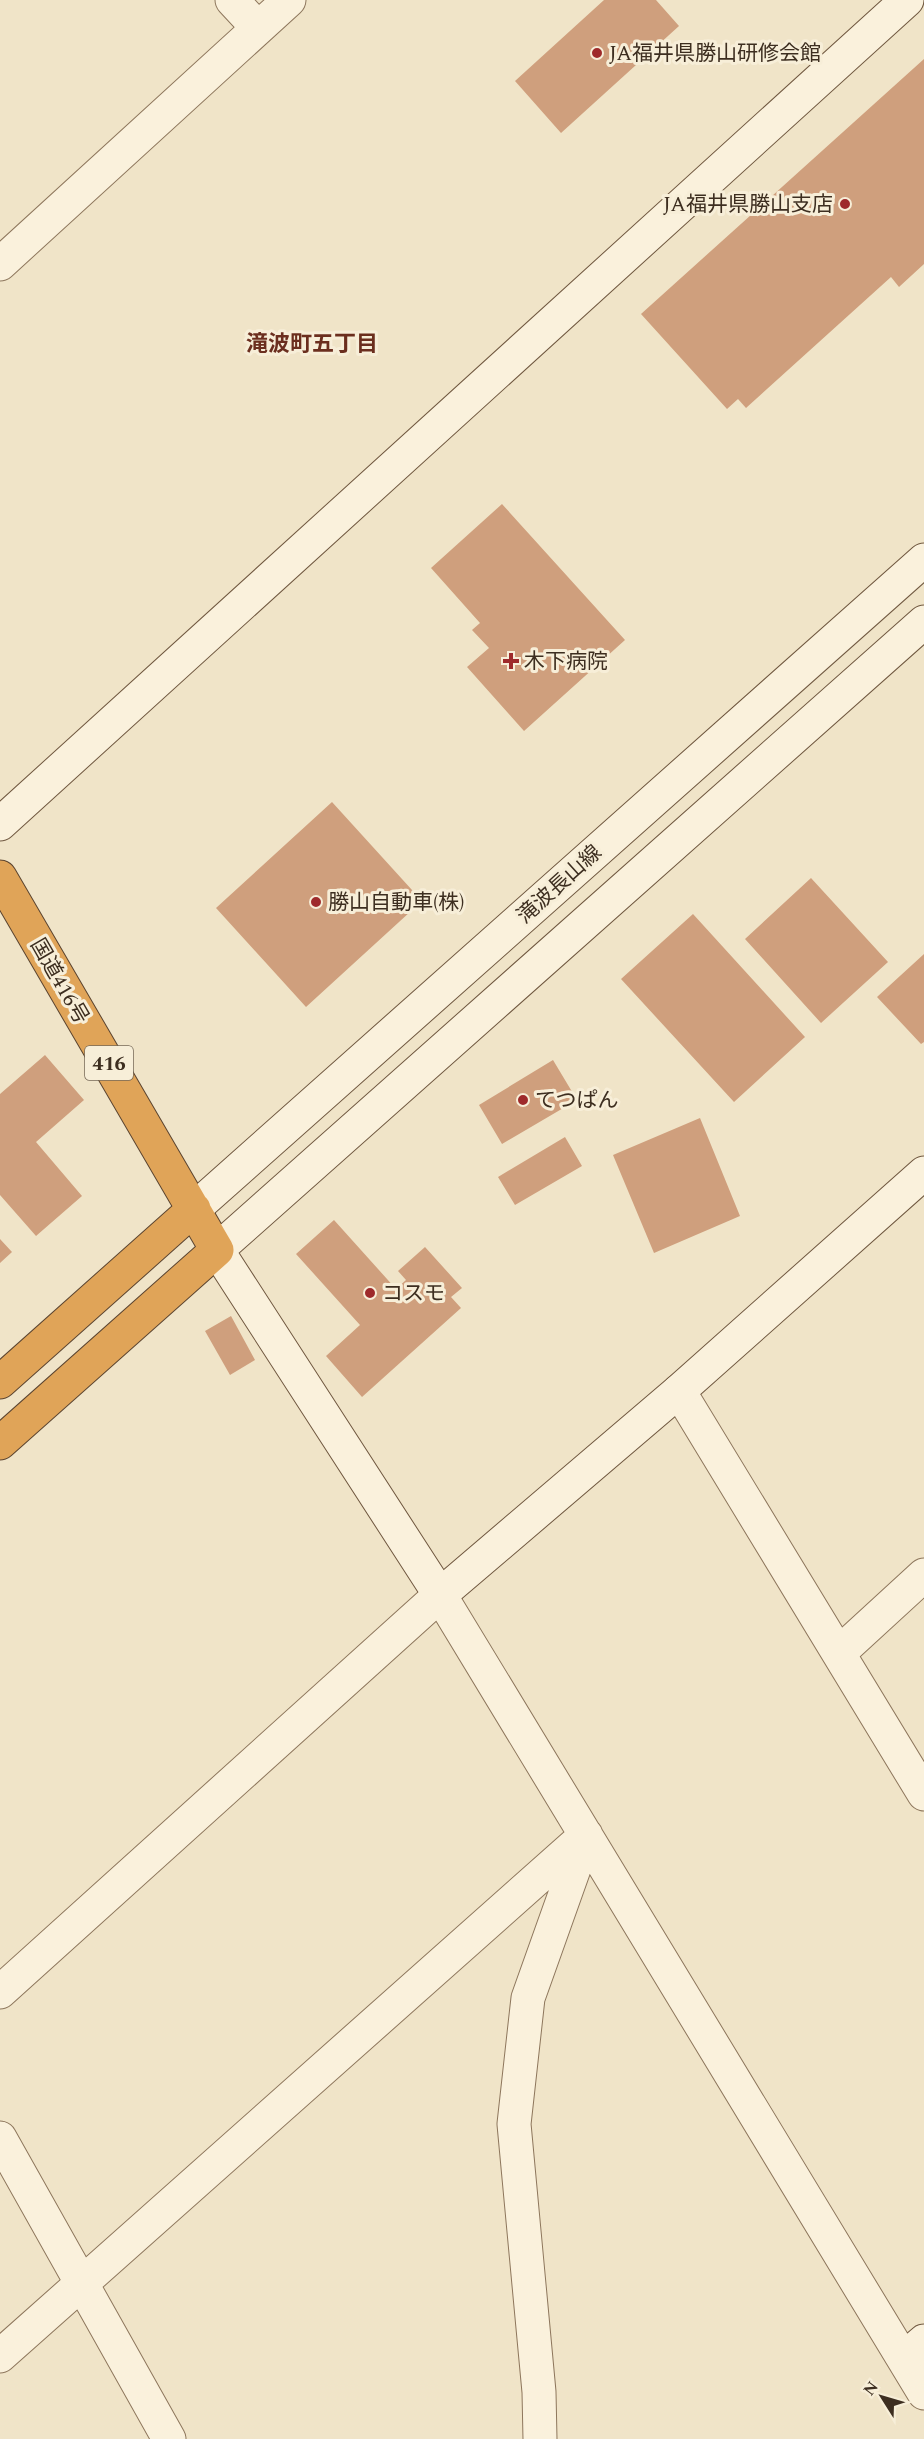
<svg xmlns="http://www.w3.org/2000/svg" width="924" height="2439" font-family="Spectral,'Noto Sans JP',serif">
	<style>
		.building { fill: #cf9f7d }
		.lines { fill: none; stroke-linecap: round; stroke-linejoin: round }
		.street-casing { stroke: #8d765c; stroke-width: 35 }
		.secondary-casing { stroke: #6f573f; stroke-width: 35 }
		.highway-casing { stroke: #5b4430; stroke-width: 35 }
		.street { stroke: #faf1dc; stroke-width: 33 }
		.secondary { stroke: #faf1dc; stroke-width: 33 }
		.highway { stroke: #e0a458; stroke-width: 33 }
		.poi-dot { fill: #9e2a2b; stroke: #f7eed8; stroke-width: 2 }
		.labels { text-anchor: middle; stroke-width: 6; stroke-linejoin: round; paint-order: stroke }
		.shield { fill: #f7eed8; stroke: #756857; stroke-width: 1.5 }
		.shield-label { font-size: 20px; font-weight: bold; fill: #3d2e20 }
		.poi-label { font-size: 21px; fill: #3d2e20; stroke: #f7eed8; text-anchor: start }
		.street-label { font-size: 21px; fill: #3d2e20; stroke: #f7eed8 }
		.neighbourhood-label { font-size: 22px; font-weight: bold; fill: #6b2e1e; stroke: #f7eed8 }
	</style>
	<rect width="100%" height="100%" fill="#f0e4c8"/>
	<path class="building" d="M604,0H656L679,26L561,133L515,81Z
		M924,59V264L899,287L891,277L746,408L738,399L727,409L641,314Z
		M502,504L625,640L524,731L467,667L489,648L472,630L480,623L431,568Z
		M332,802L422,901L306,1007L216,908Z
		M811,878L888,962L821,1023L745,939Z
		M693,914L805,1037L734,1102L621,979Z
		M924,954V1042L921,1044L877,997Z
		M45,1055L84,1100L36,1142L82,1196L36,1236L0,1195V1094Z
		M553,1060L577,1100L502,1144L479,1105Z
		M700,1118L740,1216L654,1253L613,1155Z
		M565,1137L582,1166L515,1205L498,1177Z
		M334,1220L396,1289L406,1280L398,1271L425,1247L462,1288L451,1297L461,1308L362,1397L326,1356L360,1325L296,1254Z
		M0,1239L12,1252L0,1263Z
		M231,1316L255,1360L230,1375L205,1331Z"/>
	<g class="lines">
		<defs>
			<path id="street" d="M232,0L258,28
				M0,264L289,0
				M679,1391L924,1794
				M839,1653L924,1575
				M0,1992L440,1595L924,2393
				M0,2138L169,2439
				M0,2356L586,1835
				M540,2439L539,2392L514,2124L528,1998L585,1838"/>
			<path id="secondary" d="M924,622L217,1250L440,1595L679,1391L924,1173
				M0,824L907,0
				M194,1209L924,560
				M904,2358L924,2341"/>
			<path id="highway" d="M0,877L217,1250L0,1443
				M0,1382L194,1209"/>
		</defs>
		<use href="#street" class="street-casing"/>
		<use href="#secondary" class="secondary-casing"/>
		<use href="#highway" class="highway-casing"/>
		<use href="#street" class="street"/>
		<use href="#secondary" class="secondary"/>
		<use href="#highway" class="highway"/>
	</g>
	<g class="poi-dot">
		<circle cx="597" cy="53" r="6"/>
		<circle cx="845" cy="204" r="6"/>
		<path d="M508 652h6v6h6v6h-6v6h-6v-6h-6v-6h6z"/>
		<circle cx="316" cy="902" r="6"/>
		<circle cx="523" cy="1100" r="6"/>
		<circle cx="370" cy="1293" r="6"/>
	</g>
	<g class="labels">
		<rect class="shield" x="85" y="1046" width="48" height="34" rx="4.5"/>
		<g class="shield-label">
			<text x="109" y="1070">416</text>
		</g>
		<g class="poi-label">
			<text x="609" y="60">JA福井県勝山研修会館</text>
			<text x="833" y="211" text-anchor="end">JA福井県勝山支店</text>
			<text x="524" y="668">木下病院</text>
			<text x="328" y="909">勝山自動車(株)</text>
			<text x="535" y="1107">てつぱん</text>
			<text x="382" y="1300">コスモ</text>
		</g>
		<g class="street-label">
			<text transform="translate(559 884) rotate(-42)" y="7">滝波長山線</text>
			<text transform="translate(60 981) rotate(60)" y="7">国道416号</text>
		</g>
		<g class="neighbourhood-label">
			<text x="312" y="351">滝波町五丁目</text>
		</g>
	</g>
	<g transform="translate(882 2397) rotate(307)" stroke="#f7eed8" stroke-width="4.5" paint-order="stroke">
	<path d="M0-4.5L10 22L0 15L-10 22Z" fill="#3d2e20"/>
	<text y="-9" font-size="16" font-weight="bold" text-anchor="middle" fill="#3d2e20">N</text>
	</g>
</svg>
